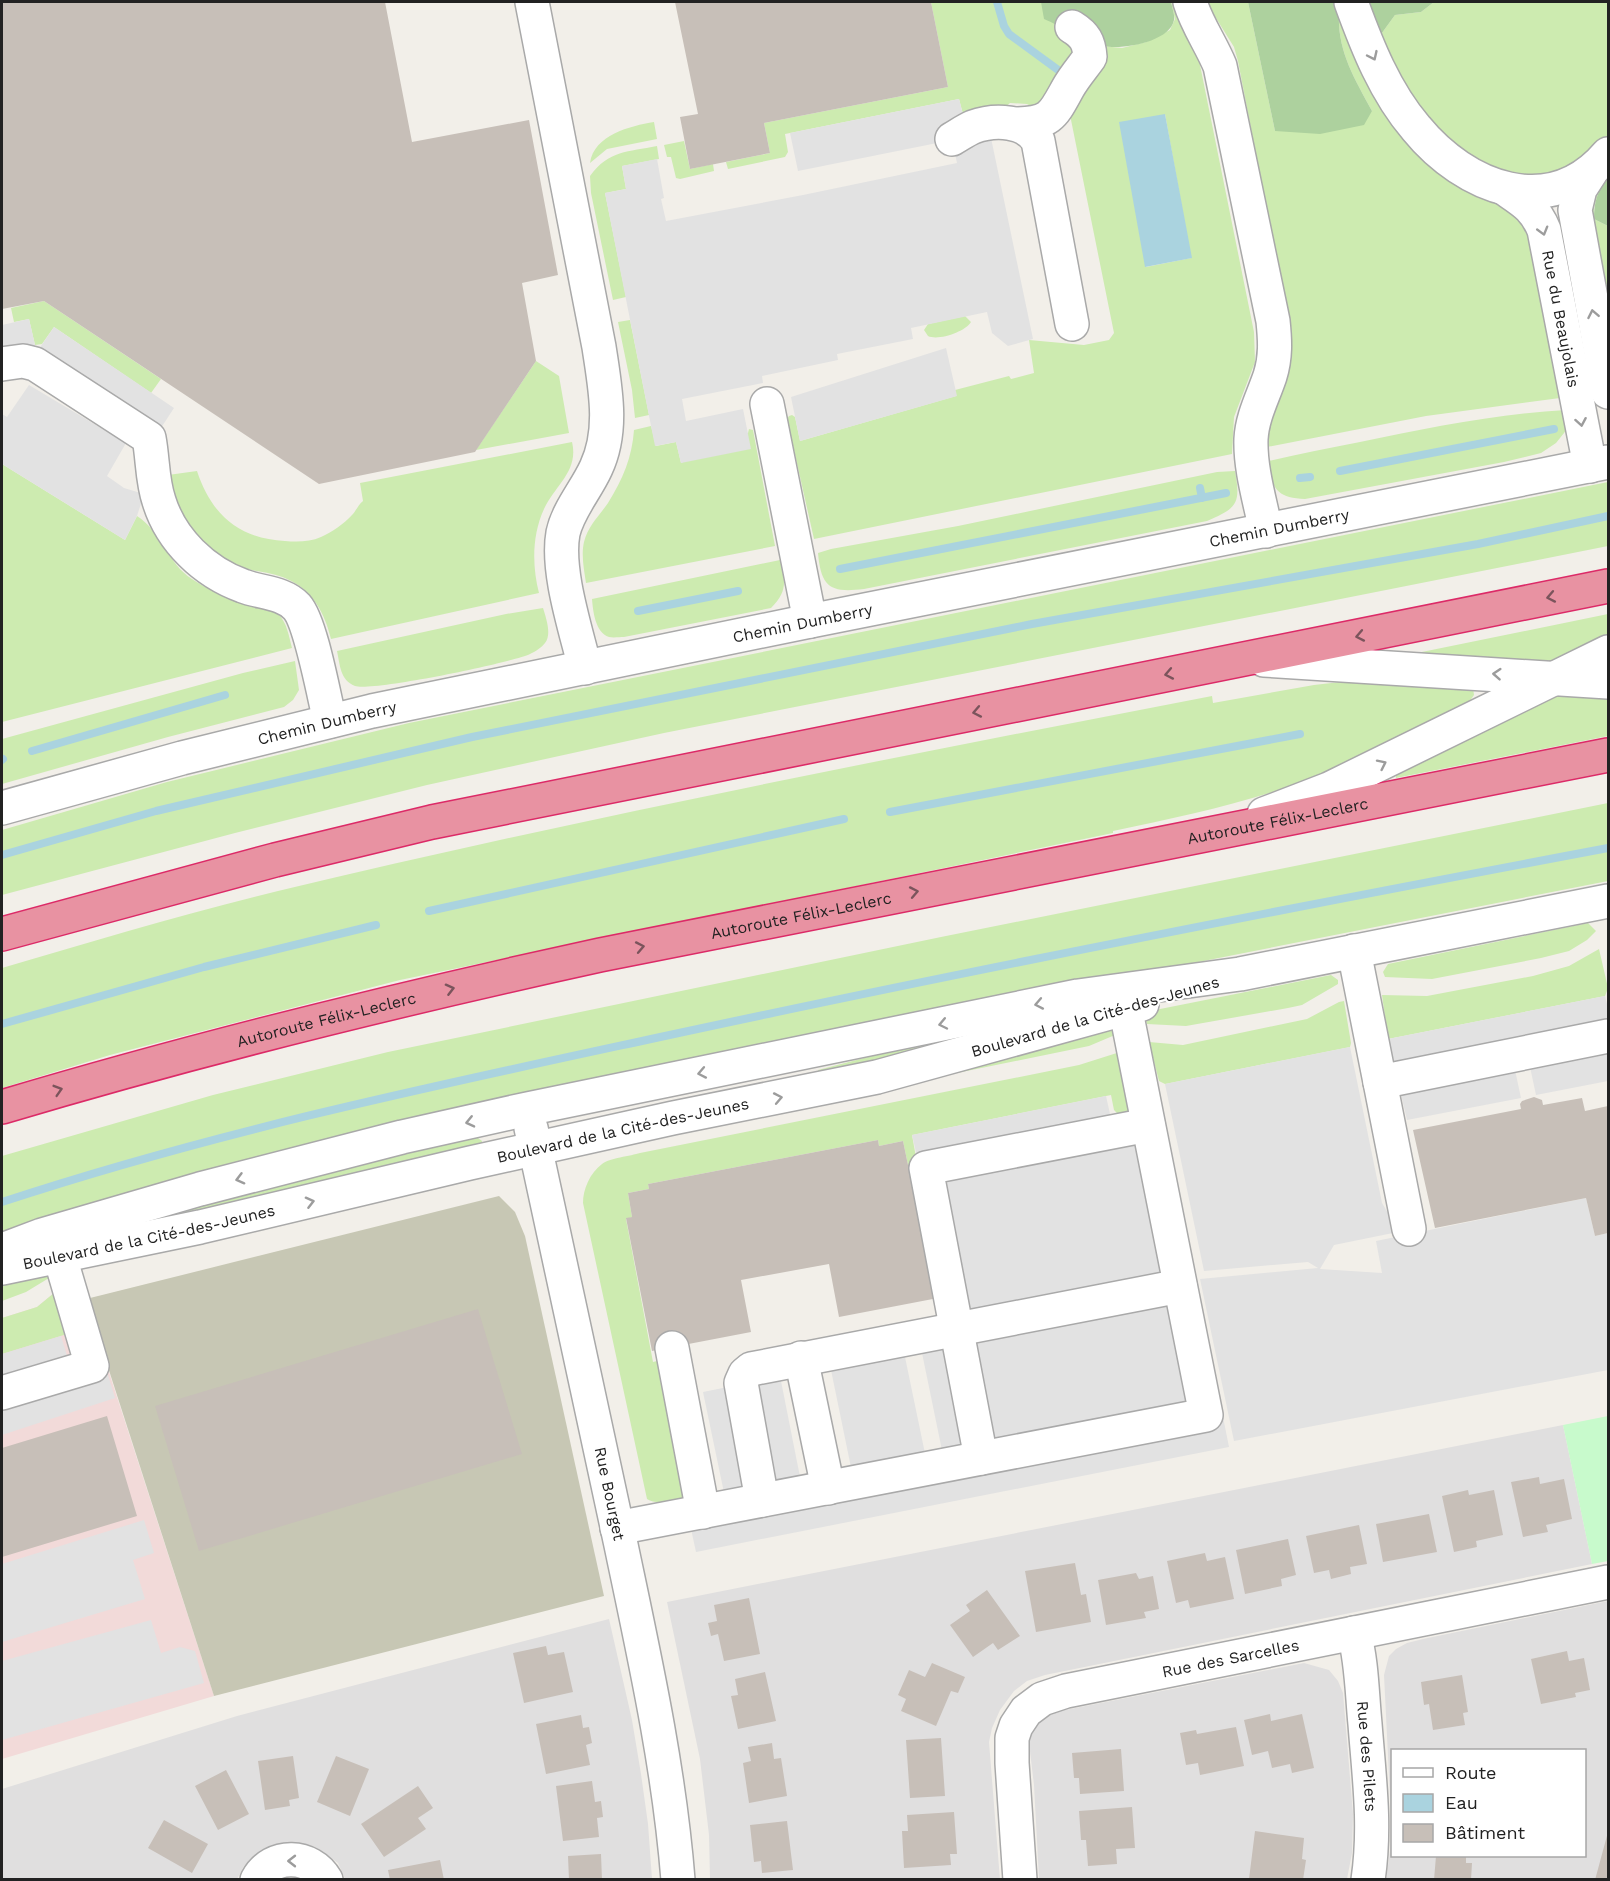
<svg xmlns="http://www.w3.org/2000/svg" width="1610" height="1881" font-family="'Work Sans',sans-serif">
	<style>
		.residential { fill: #e0dfdf; fill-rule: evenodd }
		.commercial { fill: #f2dad9 }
		.construction { fill: #c7c7b4 }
		.grass { fill: #cdebb0; fill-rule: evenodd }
		.forest { fill: #add19e }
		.park { fill: #c8facc }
		.parking { fill: #e2e2e2 }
		.water { fill: #aad3df }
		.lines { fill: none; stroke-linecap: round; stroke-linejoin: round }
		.stream { stroke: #aad3df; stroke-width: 8 }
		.building { fill: #c7bfb8 }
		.minor-casing { stroke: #a9a9a9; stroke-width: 36 }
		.highway-casing { stroke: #dc2a67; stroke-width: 36 }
		.minor { stroke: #fff; stroke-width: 33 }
		.highway { stroke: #e892a2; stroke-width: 33 }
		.oneway { stroke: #9c9c9c }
		.oneway2 { stroke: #7b545c }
		.labels { text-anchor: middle; stroke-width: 4.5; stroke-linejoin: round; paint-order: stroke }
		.street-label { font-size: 16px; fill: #222; stroke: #fff }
	</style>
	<rect width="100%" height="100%" fill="#f2efe9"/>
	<path class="residential" d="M1563,1425L1592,1564L1045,1675L1027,1681L1014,1691L1000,1710L992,1728L989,1742L1000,1880L710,1879L709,1835L700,1759L667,1602Z
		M1608,1601V1879L1386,1880L1392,1836L1384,1675L1389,1656L1396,1649L1407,1643L1423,1639ZM1392,1750H1584V1856H1392Z
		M609,1619L632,1720L641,1774L648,1824L652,1879H345L338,1863L324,1853L313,1846L287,1843L274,1845L256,1854L244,1866L237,1879L2,1880V1789L237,1716Z
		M1304,1663L1329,1670L1338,1681L1343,1693L1353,1814L1352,1853L1347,1879H1039L1034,1785L1029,1743L1033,1731L1042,1720L1055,1712Z"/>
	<path class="commercial" d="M81,1286L214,1696L2,1759V1318L37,1307L54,1293Z"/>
	<path class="construction" d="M499,1196L515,1212L525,1236L604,1596L214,1696L86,1299Z"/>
	<path class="grass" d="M931,2H1041L1078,50L1058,95L1034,108L1027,104L1010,103L1002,110L964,118L959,99L785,134L788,152L785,157L728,169L726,162L770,153L764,123L948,87Z
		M1171,2H1175L1182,28L1199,60L1254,332L1255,362L1234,417L1232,454L814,539L787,419L789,416L792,415L795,417L800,441L956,396L955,390L1009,376L1011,379L1034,373L1029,340L1084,345L1109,340L1114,333L1068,105L1102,46L1122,48L1146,42L1170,30L1175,19ZM1165,114L1191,258L1146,267Z
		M1206,2H1248L1275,131L1372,111C1352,74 1334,45 1340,2L1483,198L1501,205L1529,225L1560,398L1426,416L1267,447L1271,418L1286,383L1289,362L1279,274L1238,61L1234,47Z
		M1434,2H1608V138L1590,159L1550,179L1502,175L1448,144L1403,85L1379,37L1395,15L1421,12Z
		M654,122L657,139L607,149L590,163C594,135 630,126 654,122Z
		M684,141L690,169L713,164L714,171L680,179L676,178L671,157H667L664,145Z
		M657,146L659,159L622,166L626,189L605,193L626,297L613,300L591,193L590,176C609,150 628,152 657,146Z
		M1600,187L1594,207V219L1608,226V330L1587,223L1592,195Z
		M44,301L161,379L151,393L54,327L42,344L35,345L29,319L14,322L11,308Z
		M965,316L971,322C965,332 938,341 928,336L924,330L928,324Z
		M630,320L649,415L635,418L632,390L618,322Z
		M536,361L559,376L569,433L476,450Z
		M1566,410L1568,428L1556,443L1541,453L1504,462L1305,499C1276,498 1271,488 1269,461C1299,454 1329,448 1360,442C1428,428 1496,414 1566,410Z
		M651,426L656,446L676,442L681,463L748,433L749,429L753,430L775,546L586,583C584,570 581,555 584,542C588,526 599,516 608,503C623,479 632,457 634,430Z
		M572,442C579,471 555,485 544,509C532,535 532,566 539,593L331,639C325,614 313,590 287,579C275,573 260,572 247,569C205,556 177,517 168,475L197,471C211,514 239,539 285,541C297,542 310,542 321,537C332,532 344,524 352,515C356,511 358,505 363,501L360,483Z
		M2,464L125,540L137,516C161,531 168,564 192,579C204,587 220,595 234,600C248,605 266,604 278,614C287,622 289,637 292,648L2,722Z
		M1235,471C1241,504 1237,508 1207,521L864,589C831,593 821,588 818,553L831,549L958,526L1217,472Z
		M1608,482V546L664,733L427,785L235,833L2,895V830L167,782L409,723Z
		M780,560C786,582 787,592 771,608L624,637C620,637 613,638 609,637C595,632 593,611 592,599Z
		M543,608C546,618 552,634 545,643C542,647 535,652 530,654C511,663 371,692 355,686C340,680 340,665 337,651L506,614Z
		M1608,614V638L1556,665L1412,654Z
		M295,661L299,690L293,700L284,707L168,737L2,784V739L243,673Z
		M1349,681L1473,688L1474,695L1467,705C1406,735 1346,767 1282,789C1227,807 1170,819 1113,831V833L1089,838L400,980L110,1055L2,1088V968C93,941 185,914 278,891C587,817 900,756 1212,696L1213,703L1314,685Z
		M1562,689L1608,693V736L1396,778V775L1403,770Z
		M1608,803V881L1092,983L2,1236V1156L213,1095L388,1052L941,937Z
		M1588,923L1596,931L1587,940L1569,951L1541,958L1432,979L1385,977L1383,972L1388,964Z
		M1599,949L1608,988L1605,996L1388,1039L1382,995L1427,996L1533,976L1569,966Z
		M1331,975L1338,980V984L1302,1005L1288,1008L1186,1026L1147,1024L1145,1017L1150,1011Z
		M1344,1001L1351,1043L1350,1047L1165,1084L1159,1081L1149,1042L1183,1045L1307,1019L1339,1002Z
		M1076,1005L820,1077L818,1070L945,1037Z
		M1112,1025L1115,1035L1089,1046L658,1134Z
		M1120,1052L1130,1107L1129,1112L1120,1116L1114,1110L1111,1095L912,1135L917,1163L908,1165L903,1141L879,1146L878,1140L648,1184L649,1189L628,1193L632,1217L626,1219L653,1362L661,1360L686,1497C674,1500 658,1506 647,1499L583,1203C583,1189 590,1173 602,1164C609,1158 631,1156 640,1153L1079,1065Z
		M450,1137L478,1138L482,1141V1147L53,1248L186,1202Z
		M39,1271L49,1278L26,1292L2,1301V1278Z
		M54,1293L67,1334L2,1354V1318L37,1307Z"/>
	<path class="forest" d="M1041,2H1171C1172,7 1175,15 1174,20C1170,42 1122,50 1104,46C1089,44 1061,26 1044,19Z
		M1248,2H1340C1334,45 1352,74 1372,111L1364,125L1320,134L1275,131Z
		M1365,2H1434L1421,12L1395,15L1379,37Z
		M1608,179V226L1594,219C1594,203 1597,190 1608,179Z"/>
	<path class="park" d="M1608,1416V1561L1592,1564L1563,1425Z"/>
	<path class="parking" d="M959,99L964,118L986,114L1033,339L1008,346L992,333L987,312L911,328L913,339L837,354L838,360L762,376L763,383L682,399L686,421L743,409L751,449L681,463L676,442L655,446L605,193L626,189L622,166L657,159L664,198L661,199L666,221L803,195L957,163L952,140L798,171L790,133Z
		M29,319L35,345L23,361L2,364V325Z
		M54,327L174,408L155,437L30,362Z
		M946,348L957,396L800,441L791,397Z
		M29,385L126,443L107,476L124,488L144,494L137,516L125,540L2,464V414L7,417Z
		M1605,996L1608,1008V1081L1536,1095L1527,1053L1512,1056L1521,1098L1407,1120L1388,1039Z
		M1350,1047L1382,1203L1391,1218L1393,1233L1334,1245L1320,1269L1382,1273L1376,1241L1586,1198L1595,1236L1608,1233V1370L1234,1441L1200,1279L1318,1268L1308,1262L1204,1271L1165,1084Z
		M1106,1096L1114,1132L1148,1125L1177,1271L954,1316L912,1135Z
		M1183,1301L1222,1412L1229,1447L696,1552L688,1515L727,1507L703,1392L728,1387L742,1388L781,1381L803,1492L854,1482L831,1370L905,1357L928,1468L945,1465L922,1353Z
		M61,1336L72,1372L104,1362L115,1398L2,1435V1354Z
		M144,1520L154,1553L133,1560L145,1599L2,1642V1564Z
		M151,1620L161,1653L180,1647L195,1651L204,1683L2,1740V1661Z"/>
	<path class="water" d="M1165,114L1192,258L1145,267L1119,122Z"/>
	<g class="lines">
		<path class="stream" d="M997,2L1004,26L1009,34L1065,75
			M1340,471L1554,429
			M1300,478L1310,477
			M1200,488L1202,498
			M840,569L1226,493
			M638,611L738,591
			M32,751L225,695
			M2,760L3,759
			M890,812L1300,734
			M2,855L156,811L472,737L1032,624L1478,544L1608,516
			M429,911L844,819
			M2,1024L204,967L376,925
			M2,1202C214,1132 433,1086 651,1039C969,970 1289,908 1608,848"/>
	</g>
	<path class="building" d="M2,2H385L412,142L529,120L558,275L522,283L536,361L475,452L319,484L44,301L2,309Z
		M675,2H931L948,87L764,123L770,153L690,169L680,117L698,114Z
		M1534,1097L1542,1100L1543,1105L1582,1098L1585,1111L1608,1106V1233L1595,1236L1586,1198L1435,1228L1413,1130L1521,1109L1520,1104L1522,1101Z
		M878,1140L879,1146L903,1141L908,1165L912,1164L938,1298L839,1317L829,1264L741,1280L751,1332L652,1351L626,1218L632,1217L628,1193L649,1189L648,1184Z
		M478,1309L522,1454L199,1551L155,1406Z
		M107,1416L137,1516L2,1557V1448Z
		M1539,1477L1540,1484L1564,1479L1572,1519L1546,1525L1548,1532L1523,1537L1511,1482Z
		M1468,1490L1469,1495L1494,1490L1503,1535L1476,1541L1477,1547L1454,1552L1442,1496Z
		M1429,1514L1437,1552L1383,1562L1376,1524Z
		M1359,1525L1367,1564L1350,1567L1351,1574L1331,1579L1329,1570L1314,1573L1306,1536Z
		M1288,1539L1296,1575L1281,1579L1282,1586L1245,1594L1236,1550Z
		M1205,1553L1207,1561L1225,1557L1234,1599L1190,1608L1188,1600L1176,1603L1167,1561Z
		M1075,1563L1081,1595L1086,1594L1091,1622L1036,1632L1025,1571Z
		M1136,1573L1139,1579L1153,1576L1159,1609L1144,1612L1146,1618L1106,1625L1098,1580Z
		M987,1590L1020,1636L998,1650L993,1643L973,1657L950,1625L970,1611L966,1605Z
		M749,1598L760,1654L724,1661L718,1634L711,1636L708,1623L717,1621L714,1605Z
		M546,1646L548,1655L564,1652L573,1692L524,1703L513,1653Z
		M1567,1651L1569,1661L1584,1658L1590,1690L1575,1693L1576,1697L1541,1704L1531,1659Z
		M932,1663L965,1677L958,1693L951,1691L936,1726L901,1711L906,1699L898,1695L909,1670L925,1677Z
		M765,1672L776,1721L738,1729L731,1696L738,1695L735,1679Z
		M1462,1675L1468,1712L1463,1713L1465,1725L1433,1730L1429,1704L1424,1705L1421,1682Z
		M1270,1714L1271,1721L1302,1714L1314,1768L1292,1773L1290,1764L1272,1768L1268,1751L1252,1755L1244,1720Z
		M581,1715L583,1728L589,1727L592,1743L586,1745L590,1765L546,1774L536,1724Z
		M1236,1727L1244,1766L1200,1775L1198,1763L1186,1765L1180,1733L1196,1730L1197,1734Z
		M941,1738L945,1796L910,1798L906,1740Z
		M772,1743L774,1759L781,1758L787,1796L749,1803L743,1763L751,1761L748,1747Z
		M1121,1749L1124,1791L1080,1794L1079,1778H1074L1072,1753Z
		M293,1756L299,1798L289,1800L290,1806L265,1810L258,1761Z
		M336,1756L369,1769L350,1816L317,1802Z
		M226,1770L249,1814L218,1830L195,1786Z
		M592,1781L595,1802L601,1801L603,1817L597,1818L599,1837L563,1841L556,1786Z
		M418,1786L433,1808L418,1818L426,1829L384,1857L361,1824Z
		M1132,1807L1135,1848L1116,1849L1117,1864L1088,1866L1086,1840H1081L1079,1811Z
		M954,1812L957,1854H950L951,1865L904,1868L902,1831H908L907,1815Z
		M164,1820L208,1844L192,1873L148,1848Z
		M787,1821L793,1870L762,1873L761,1861L754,1862L750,1825Z
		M1255,1831L1304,1838L1302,1859L1306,1860L1303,1880L1249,1879Z
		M1608,1832V1880H1595Z
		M601,1854L602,1880H569L568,1856Z
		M1436,1856H1466V1863H1472L1471,1880H1434Z
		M440,1860L444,1880H390L388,1870Z"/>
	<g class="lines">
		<defs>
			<g id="minor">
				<path d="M532,2L599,347C605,387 614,430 596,468C586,490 568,510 563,533C556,571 576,630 585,668"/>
				<path d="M1190,2C1197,25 1211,44 1220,66L1273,321C1275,340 1276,357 1270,376C1263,397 1252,417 1251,439C1250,469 1260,501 1266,531"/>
				<path d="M1351,2C1367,46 1385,92 1416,128C1465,188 1550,222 1608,154"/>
				<path d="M1018,124C1051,123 1053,115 1068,88C1074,77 1083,67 1090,57C1089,42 1085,35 1072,27"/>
				<path d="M952,139C959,135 966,130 973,127C995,119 1026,120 1038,141L1072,324"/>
				<path d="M1591,172L1580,189L1575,210L1608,392"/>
				<path id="s1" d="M1505,189C1524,202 1535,208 1544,230L1590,466"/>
				<path d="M2,364L23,361L35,364L149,438C153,459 152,481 159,501C171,540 204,572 243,586C261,593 283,592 297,607C311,623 324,697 330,721"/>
				<path d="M767,404L810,621"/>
				<path d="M1264,660L1608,682"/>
				<path id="s2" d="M2,808L182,758L372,711L810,621L1608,462"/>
				<path d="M1264,814L1329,789L1608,652"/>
				<path d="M1354,951L1380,1082L1608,1036"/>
				<path d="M1380,1082L1409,1229"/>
				<path id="s3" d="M531,1128C562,1267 592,1406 621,1545C644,1655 669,1766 678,1880"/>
				<path d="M2,1250L42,1235L200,1189L402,1137L527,1109L1078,996L1240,974L1608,901"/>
				<path id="s4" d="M2,1268L200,1227L470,1163L673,1118L877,1077L1142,1004"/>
				<path d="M672,1348L703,1512"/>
				<path d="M801,1358L828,1488"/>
				<path d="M2,1393L92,1366L60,1257"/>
				<path d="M981,1458L926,1168L1148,1125"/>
				<path d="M762,1500L741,1383L745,1374L751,1369L1180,1286"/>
				<path d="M617,1528L1206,1415L1122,991"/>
				<path id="s5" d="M1354,1633C1362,1662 1362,1694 1365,1724C1369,1776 1376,1827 1368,1880"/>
				<path d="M257,1880C272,1852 311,1854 326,1880"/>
				<path id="s6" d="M1020,1880L1012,1763V1738L1016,1726L1026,1711L1042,1699L1066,1691L1608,1582"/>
			</g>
			<g id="highway">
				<path d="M2,934L275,860L432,822L1608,586"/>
				<path id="s7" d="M2,1107C199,1048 399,999 600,955L1608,755"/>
			</g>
		</defs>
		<use href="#minor" class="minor-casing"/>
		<use href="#highway" class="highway-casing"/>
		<use href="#minor" class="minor"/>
		<use href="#highway" class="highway"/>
	</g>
	<defs><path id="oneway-chevron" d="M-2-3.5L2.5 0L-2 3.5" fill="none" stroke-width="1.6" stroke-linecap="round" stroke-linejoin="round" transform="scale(1.5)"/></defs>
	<g class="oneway">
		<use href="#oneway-chevron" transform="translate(1373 56) rotate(65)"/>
		<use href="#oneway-chevron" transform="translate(1543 231) rotate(74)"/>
		<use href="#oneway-chevron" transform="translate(1593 314) rotate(-101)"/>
		<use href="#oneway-chevron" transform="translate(1581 422) rotate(80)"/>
		<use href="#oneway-chevron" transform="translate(1497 674) rotate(-176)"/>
		<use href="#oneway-chevron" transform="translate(1382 764) rotate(-26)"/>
		<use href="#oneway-chevron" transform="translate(1039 1004) rotate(169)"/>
		<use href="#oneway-chevron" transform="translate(943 1024) rotate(168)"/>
		<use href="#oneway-chevron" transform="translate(702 1073) rotate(169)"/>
		<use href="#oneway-chevron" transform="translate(778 1098) rotate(-11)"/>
		<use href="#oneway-chevron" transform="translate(470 1122) rotate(167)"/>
		<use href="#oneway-chevron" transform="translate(240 1179) rotate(165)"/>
		<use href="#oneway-chevron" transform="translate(310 1202) rotate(-14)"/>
		<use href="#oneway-chevron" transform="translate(292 1861) rotate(-180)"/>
	</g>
	<g class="oneway2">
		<use href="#oneway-chevron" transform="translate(1551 597) rotate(169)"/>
		<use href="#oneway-chevron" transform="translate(1360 636) rotate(169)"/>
		<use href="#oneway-chevron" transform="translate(1169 674) rotate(169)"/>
		<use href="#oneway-chevron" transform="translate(977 712) rotate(169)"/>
		<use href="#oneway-chevron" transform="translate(914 892) rotate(-11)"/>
		<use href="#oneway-chevron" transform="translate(640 947) rotate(-11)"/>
		<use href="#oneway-chevron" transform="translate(450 989) rotate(-14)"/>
		<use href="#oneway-chevron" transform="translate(58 1090) rotate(-17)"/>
	</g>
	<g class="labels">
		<g class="street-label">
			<text dy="6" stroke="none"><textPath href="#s1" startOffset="148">Rue du Beaujolais</textPath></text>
			<text dy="6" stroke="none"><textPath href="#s2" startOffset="1308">Chemin Dumberry</textPath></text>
			<text dy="6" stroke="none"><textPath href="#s2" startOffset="822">Chemin Dumberry</textPath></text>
			<text dy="6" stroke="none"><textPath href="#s2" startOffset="336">Chemin Dumberry</textPath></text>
			<text dy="6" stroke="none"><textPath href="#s7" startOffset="1308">Autoroute Félix-Leclerc</textPath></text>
			<text dy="6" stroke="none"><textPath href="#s7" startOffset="822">Autoroute Félix-Leclerc</textPath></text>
			<text transform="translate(1095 1016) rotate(-16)" y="6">Boulevard de la Cité-des-Jeunes</text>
			<text dy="6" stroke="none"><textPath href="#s7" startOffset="336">Autoroute Félix-Leclerc</textPath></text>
			<text dy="6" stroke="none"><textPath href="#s4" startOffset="636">Boulevard de la Cité-des-Jeunes</textPath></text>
			<text dy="6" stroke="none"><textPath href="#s4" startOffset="150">Boulevard de la Cité-des-Jeunes</textPath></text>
			<text dy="6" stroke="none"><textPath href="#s3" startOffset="374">Rue Bourget</textPath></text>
			<text dy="6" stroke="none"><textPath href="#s6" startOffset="386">Rue des Sarcelles</textPath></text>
			<text dy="6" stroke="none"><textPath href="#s5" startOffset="124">Rue des Pilets</textPath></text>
		</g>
	</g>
	<rect width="1610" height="1881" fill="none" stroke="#222222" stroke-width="6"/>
	<rect x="1391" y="1749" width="195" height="108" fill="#ffffff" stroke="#a7a7a7" stroke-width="1.5"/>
	<rect x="1403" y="1768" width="30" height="9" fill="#ffffff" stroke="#a7a7a7" stroke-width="1.5"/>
	<text x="1445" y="1779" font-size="18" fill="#222222">Route</text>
	<rect x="1403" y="1794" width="30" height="18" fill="#aad3df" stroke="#a7a7a7" stroke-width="1.5"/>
	<text x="1445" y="1809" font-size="18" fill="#222222">Eau</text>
	<rect x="1403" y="1824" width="30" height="18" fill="#c7bfb8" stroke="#a7a7a7" stroke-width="1.5"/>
	<text x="1445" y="1839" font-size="18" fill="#222222">Bâtiment</text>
</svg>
